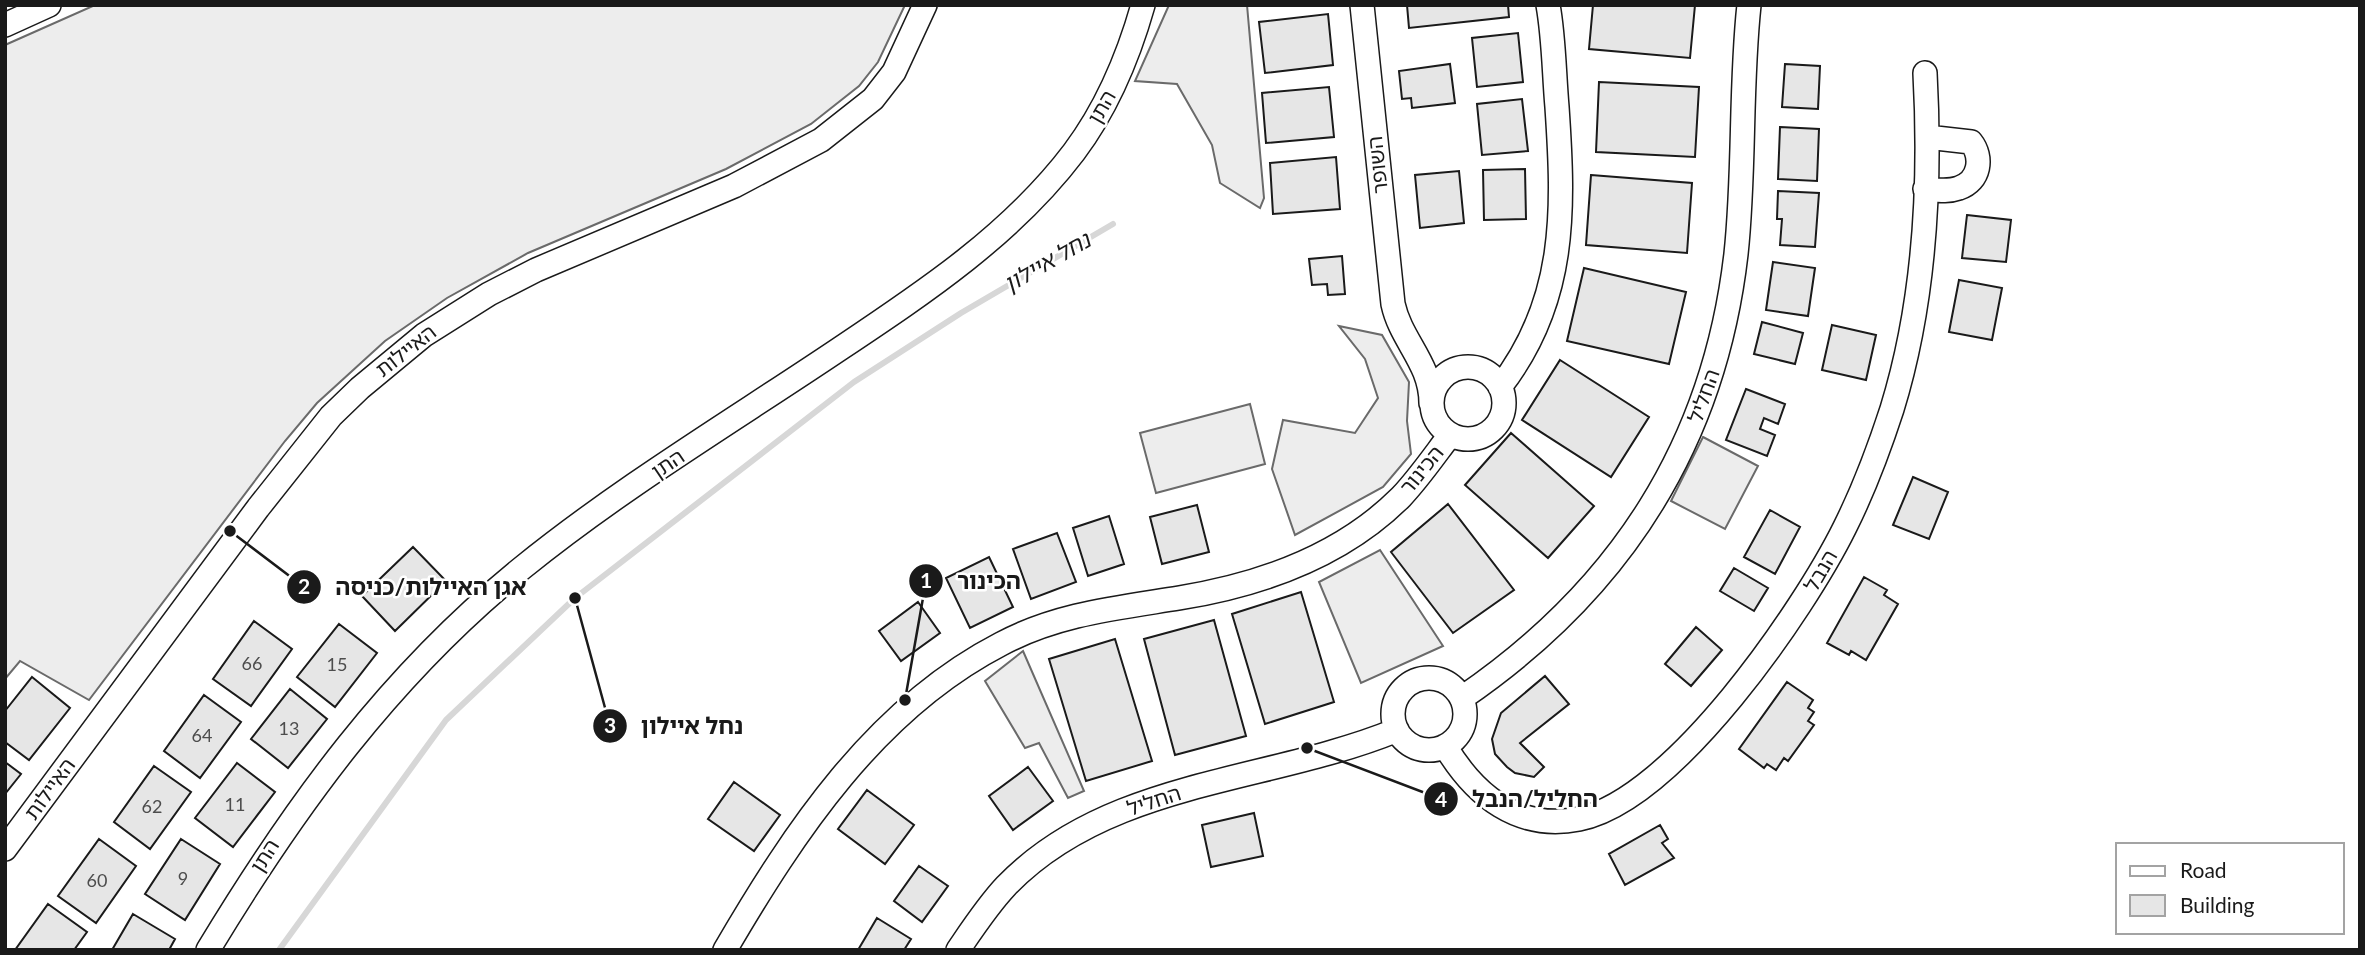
<svg xmlns="http://www.w3.org/2000/svg" width="2365" height="955" font-family="Lato,'Noto Sans Hebrew',sans-serif">
	<style>
		.built { fill: #ededed; stroke: #6a6a6a; stroke-width: 2 }
		.lines { fill: none; stroke-linecap: round; stroke-linejoin: round }
		.stream { stroke: #d7d7d7; stroke-width: 6 }
		.building { fill: #e6e6e6; stroke: #1a1a1a; stroke-width: 2 }
		.minor-casing { stroke: #1a1a1a; stroke-width: 26 }
		.minor { stroke: #fff; stroke-width: 23 }
		.labels { text-anchor: middle; stroke-width: 5; stroke-linejoin: round; paint-order: stroke }
		.number-label { font-size: 18px; fill: #4d4d4d }
		.street-label { font-size: 21px; fill: #1a1a1a; stroke: #fff }
		.water-label { font-size: 23px; font-style: italic; fill: #1a1a1a; stroke: #fff }
		.leader { fill: none; stroke: #1a1a1a; stroke-width: 2.5 }
		.callout-dot { fill: #1a1a1a; stroke: #fff; stroke-width: 2.5 }
		.mark-label { font-size: 21px; text-anchor: middle; font-weight: bold; fill: #fff }
		.callout-label { font-size: 23px; text-anchor: middle; font-weight: bold; fill: #1a1a1a; stroke: #fff; stroke-width: 5; stroke-linejoin: round; paint-order: stroke }
	</style>
	<rect width="100%" height="100%" fill="#fff"/>
	<path class="built" d="M95,5H905L878,62L859,86L811,124L726,169L528,253L447,298L385,341L317,403L285,441L89,700L20,661L5,679V45Z
		M1169,5H1247L1264,198L1260,208L1220,183L1212,145L1177,84L1135,81Z
		M1339,326L1382,335L1409,382L1407,421L1411,454L1383,487L1295,535L1272,469L1283,420L1355,433L1378,398L1365,359Z
		M1250,404L1265,464L1156,493L1140,433Z
		M1703,437L1758,466L1725,529L1671,501Z
		M1380,550L1443,646L1361,683L1319,582Z
		M1023,651L1084,791L1068,798L1039,743L1025,748L985,681Z"/>
	<g class="lines">
		<path class="stream" d="M279,950L446,720L575,598L854,382L961,313L1113,224"/>
	</g>
	<path class="building" d="M1407,5H1508L1509,17L1409,28Z
		M1593,5H1695L1690,58L1589,49Z
		M1328,14L1333,65L1265,73L1259,22Z
		M1518,33L1523,82L1477,87L1472,38Z
		M1450,64L1455,103L1412,108L1411,98L1402,99L1399,71Z
		M1785,64L1820,66L1818,109L1782,107Z
		M1599,82L1699,87L1695,157L1596,152Z
		M1329,87L1334,137L1266,143L1262,93Z
		M1522,99L1528,151L1482,155L1477,104Z
		M1780,127L1819,129L1817,181L1778,179Z
		M1336,157L1340,209L1273,214L1270,163Z
		M1525,169L1526,219L1484,220L1483,170Z
		M1459,171L1464,223L1420,228L1415,175Z
		M1591,175L1692,183L1687,253L1586,245Z
		M1778,191L1819,193L1815,247L1780,245L1782,219H1777Z
		M1967,215L2011,220L2006,262L1962,258Z
		M1342,256L1345,294L1328,295L1327,284L1312,285L1309,259Z
		M1773,262L1815,268L1808,316L1766,310Z
		M1584,268L1686,292L1669,364L1567,341Z
		M1959,280L2002,288L1992,340L1949,332Z
		M1762,322L1803,333L1795,364L1754,354Z
		M1832,325L1876,335L1866,380L1822,370Z
		M1560,360L1649,417L1611,477L1522,420Z
		M1746,389L1785,404L1778,424L1764,418L1760,429L1775,435L1767,456L1726,440Z
		M1511,433L1594,506L1548,558L1465,485Z
		M1913,477L1948,492L1929,539L1893,525Z
		M1448,504L1514,590L1453,633L1391,552Z
		M1197,505L1209,552L1162,564L1150,517Z
		M1770,510L1800,527L1775,574L1744,557Z
		M1109,516L1124,564L1088,576L1073,528Z
		M1057,533L1076,582L1031,599L1013,549Z
		M413,547L446,581L395,631L362,596Z
		M989,557L1013,607L970,628L946,578Z
		M1734,568L1768,588L1754,611L1720,591Z
		M1864,577L1887,590L1884,595L1898,604L1866,660L1851,651L1849,655L1827,643Z
		M1301,592L1334,702L1265,724L1232,614Z
		M918,602L940,633L901,661L879,631Z
		M1214,620L1246,736L1175,755L1144,639Z
		M254,621L292,649L251,706L213,679Z
		M339,624L377,653L335,707L297,677Z
		M1696,627L1722,650L1691,686L1665,664Z
		M1115,639L1152,761L1086,781L1049,659Z
		M1545,676L1569,704L1520,743L1544,767L1534,777L1515,773L1507,767L1495,754L1492,739L1501,713Z
		M32,677L70,708L29,760L5,742V711Z
		M1787,682L1813,700L1808,708L1814,712L1808,721L1814,725L1788,761L1784,758L1776,770L1767,764L1764,768L1739,749Z
		M290,689L327,719L288,768L251,739Z
		M204,695L241,722L200,778L164,751Z
		M5,762L21,774L5,794Z
		M237,763L275,792L233,847L195,818Z
		M154,766L191,792L150,849L114,822Z
		M1028,767L1053,801L1013,830L989,796Z
		M734,782L780,815L754,851L708,819Z
		M867,790L914,825L885,864L838,829Z
		M1254,813L1263,856L1211,867L1202,825Z
		M1660,825L1668,839L1662,843L1674,858L1625,885L1609,854Z
		M99,839L136,866L96,923L58,896Z
		M181,839L220,864L185,920L145,894Z
		M919,866L948,886L922,922L894,901Z
		M48,904L87,932L74,950H15Z
		M133,914L175,939L169,950H112Z
		M877,918L911,939L904,950H858Z"/>
	<g class="lines">
		<defs>
			<path id="minor" d="M1362,5L1393,304C1401,341 1431,363 1431,403
				M5,25L49,5
				M1925,189C1937,190 1948,192 1959,188C1980,181 1983,157 1971,142L1927,137
				M1432 403a36 36 0 1 1 72 0a36 36 0 1 1-72 0Z
				M1500,387C1567,301 1564,210 1557,107C1554,73 1554,38 1548,5
				M1393 714a36 36 0 1 1 72 0a36 36 0 1 1-72 0Z
				M1462,698C1620,590 1714,445 1736,254C1745,171 1740,88 1749,5
				M1445,746C1475,796 1518,831 1579,819C1674,800 1804,610 1845,527C1864,489 1879,449 1892,409C1925,302 1931,183 1925,73
				M5,849L258,508L331,416L360,388L424,335L489,294L536,270L734,186L821,140L873,99L894,72L925,5
				M208,950C295,806 390,675 522,568C622,487 734,420 841,348C925,292 1012,234 1074,152C1107,108 1128,58 1143,5
				M725,950C794,832 875,709 1001,644C1057,614 1117,608 1179,598C1260,585 1342,556 1401,497C1419,478 1434,456 1450,435
				M958,950C973,928 988,905 1006,886C1108,780 1268,783 1397,730"/>
		</defs>
		<use href="#minor" class="minor-casing"/>
		<use href="#minor" class="minor"/>
	</g>
	<g class="labels">
		<g class="number-label">
			<text x="252" y="670">66</text>
			<text x="337" y="671">15</text>
			<text x="289" y="735">13</text>
			<text x="202" y="742">64</text>
			<text x="235" y="811">11</text>
			<text x="152" y="813">62</text>
			<text x="183" y="885">9</text>
			<text x="97" y="887">60</text>
		</g>
		<g class="street-label">
			<text transform="translate(1102 107) rotate(-60)" y="7">התן</text>
			<text transform="translate(1378 165) rotate(-96)" y="7">השופר</text>
			<text transform="translate(406 351) rotate(-38)" y="7">האיילות</text>
			<text transform="translate(1704 396) rotate(-70)" y="7">החליל</text>
			<text transform="translate(668 464) rotate(-34)" y="7">התן</text>
			<text transform="translate(1422 470) rotate(-51)" y="7">הכינור</text>
			<text transform="translate(1821 571) rotate(-60)" y="7">הנבל</text>
			<text transform="translate(50 789) rotate(-54)" y="7">האיילות</text>
			<text transform="translate(1154 801) rotate(-18)" y="7">החליל</text>
			<text transform="translate(265 856) rotate(-58)" y="7">התן</text>
		</g>
		<g class="water-label">
			<text transform="translate(1047 262) rotate(-30)" y="8">נחל איילון</text>
		</g>
	</g>
	<path class="leader" d="M905 700L926 581M230 531L304 587M575 598L610 726M1307 748L1441 799"/>
	<g class="callout-dot">
		<circle cx="905" cy="700" r="7"/>
		<circle cx="230" cy="531" r="7"/>
		<circle cx="575" cy="598" r="7"/>
		<circle cx="1307" cy="748" r="7"/>
		<circle cx="926" cy="581" r="18"/>
		<circle cx="304" cy="587" r="18"/>
		<circle cx="610" cy="726" r="18"/>
		<circle cx="1441" cy="799" r="18"/>
	</g>
	<g class="mark-label">
		<text x="926" y="588">1</text>
		<text x="304" y="594">2</text>
		<text x="610" y="733">3</text>
		<text x="1441" y="807">4</text>
	</g>
	<g class="callout-label">
		<text x="989" y="589">הכינור</text>
		<text x="431" y="595">אגן האיילות/כניסה</text>
		<text x="692" y="734">נחל איילון</text>
		<text x="1535" y="807">החליל/הנבל</text>
	</g>
	<rect width="2365" height="955" fill="none" stroke="#1a1a1a" stroke-width="14"/>
	<rect x="2116" y="843" width="228" height="91" fill="#ffffff" stroke="#a3a3a3" stroke-width="2"/>
	<rect x="2130" y="866" width="35" height="10" fill="#ffffff" stroke="#a3a3a3" stroke-width="2"/>
	<text x="2180" y="878" font-size="21" fill="#1a1a1a">Road</text>
	<rect x="2130" y="895" width="35" height="21" fill="#e6e6e6" stroke="#a3a3a3" stroke-width="2"/>
	<text x="2180" y="913" font-size="21" fill="#1a1a1a">Building</text>
</svg>
